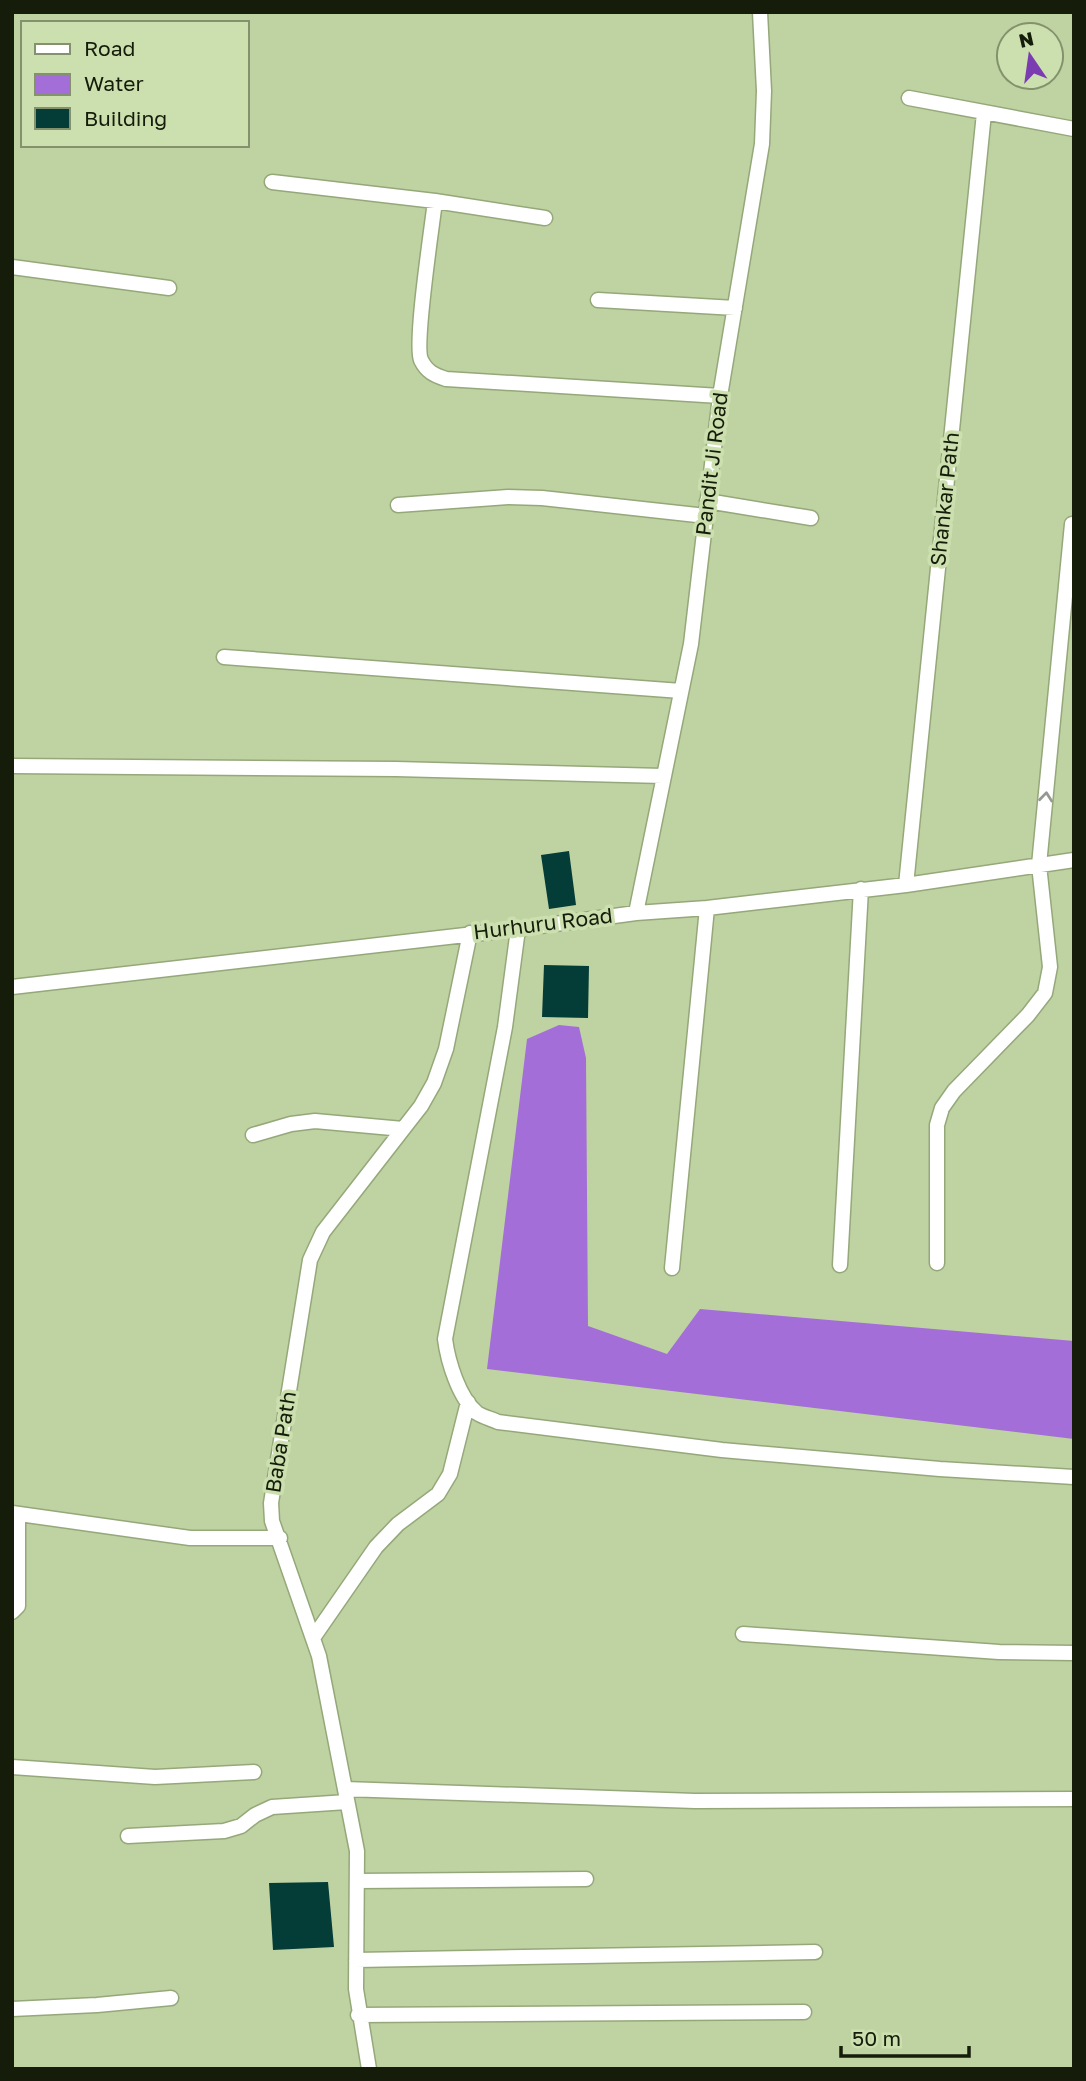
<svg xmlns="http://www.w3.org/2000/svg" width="1086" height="2081" font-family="'Golos Text',sans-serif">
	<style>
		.water { fill: #a36ed7 }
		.building { fill: #043c37 }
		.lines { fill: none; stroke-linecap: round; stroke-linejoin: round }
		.minor-casing { stroke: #95a87a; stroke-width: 17 }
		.minor { stroke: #fff; stroke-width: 14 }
		.oneway { stroke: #969991 }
		.labels { text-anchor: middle; stroke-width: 7; stroke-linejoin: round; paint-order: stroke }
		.street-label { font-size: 21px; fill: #161c0a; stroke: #cce0af }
	</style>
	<rect width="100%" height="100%" fill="#bfd2a2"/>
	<path class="water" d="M559,1025L579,1027L586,1058L588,1326L667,1354L700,1309L1074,1341V1439L487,1369L527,1039Z"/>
	<path class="building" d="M569,851L576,905L549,909L541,855Z
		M544,965L589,966L588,1018L542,1017Z
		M328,1882L334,1947L273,1950L269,1883Z"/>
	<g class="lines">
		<defs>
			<path id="minor" d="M909,98L1074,129
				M272,182L435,201L545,218
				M435,201C432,227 414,344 421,360C427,372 434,375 446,379L720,396
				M12,267L169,288
				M598,300L735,308
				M707,501L811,518
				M398,505L508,497L542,498L706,516
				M224,657L681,691
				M12,766L396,769L663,776
				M906,885L984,113
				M636,913L691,644L720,396L762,144L764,91L760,12
				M518,929L505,1027L445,1339C448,1362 459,1398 477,1413C483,1417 492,1419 498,1422L722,1450L940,1469L1074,1477
				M12,987L518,929L636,913L707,908L906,885L1074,860
				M253,1135L291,1124L315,1121L403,1129
				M937,1263V1125L942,1108L954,1091L1028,1015L1045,993L1050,967L1039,865L1072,524
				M840,1265L861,889
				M672,1268L707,908
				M12,1513L190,1538H280
				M12,1612L18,1606V1514
				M743,1634L999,1652L1074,1653
				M313,1638L376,1547L398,1524L438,1494L450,1474L468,1402
				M12,1767L155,1777L254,1772
				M345,1789L695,1801L1074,1799
				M128,1836L224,1831L241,1826L255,1815L272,1807L347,1802
				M357,1881L586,1879
				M356,1960L815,1952
				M12,2009L97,2005L171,1998
				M358,2015L804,2012
				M369,2069L356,1989L357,1851L319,1656L272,1521L271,1503L310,1260L323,1232L421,1106L434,1083L446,1049L470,933"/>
		</defs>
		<use href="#minor" class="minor-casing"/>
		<use href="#minor" class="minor"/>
	</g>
	<defs><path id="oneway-chevron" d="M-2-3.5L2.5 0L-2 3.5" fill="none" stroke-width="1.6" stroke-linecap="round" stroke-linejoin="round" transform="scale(1.75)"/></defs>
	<use class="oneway" href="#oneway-chevron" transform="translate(1046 797) rotate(-84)"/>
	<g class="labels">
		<g class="street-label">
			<text transform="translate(712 464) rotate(-83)" y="7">Pandit Ji Road</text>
			<text transform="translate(945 499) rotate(-84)" y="7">Shankar Path</text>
			<text transform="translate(543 924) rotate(-7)" y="7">Hurhuru Road</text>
			<text transform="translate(281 1442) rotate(-81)" y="7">Baba Path</text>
		</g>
	</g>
	<rect width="1086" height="2081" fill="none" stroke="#161c0a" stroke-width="28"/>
	<rect x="21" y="21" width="228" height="126" fill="#cce0af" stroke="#83926d" stroke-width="2"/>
	<rect x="35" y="44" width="35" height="10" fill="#ffffff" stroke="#83926d" stroke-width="2"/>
	<text x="84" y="56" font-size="21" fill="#161c0a">Road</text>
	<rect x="35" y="74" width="35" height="21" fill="#a36ed7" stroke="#83926d" stroke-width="2"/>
	<text x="84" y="91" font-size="21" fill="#161c0a">Water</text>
	<rect x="35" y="108" width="35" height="21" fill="#043c37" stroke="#83926d" stroke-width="2"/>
	<text x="84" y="126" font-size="21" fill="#161c0a">Building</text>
	<g transform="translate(1030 56) rotate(347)"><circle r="33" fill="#cce0af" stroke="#83926d" stroke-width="2"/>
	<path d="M0-5L12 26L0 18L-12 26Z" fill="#7b3cb1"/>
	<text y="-10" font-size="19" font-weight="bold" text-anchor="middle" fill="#161c0a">N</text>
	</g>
	<path d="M841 2046v10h128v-10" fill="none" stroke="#161c0a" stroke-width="3.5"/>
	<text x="852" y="2046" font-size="21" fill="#161c0a" stroke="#cce0af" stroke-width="5" paint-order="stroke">50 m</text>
</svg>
